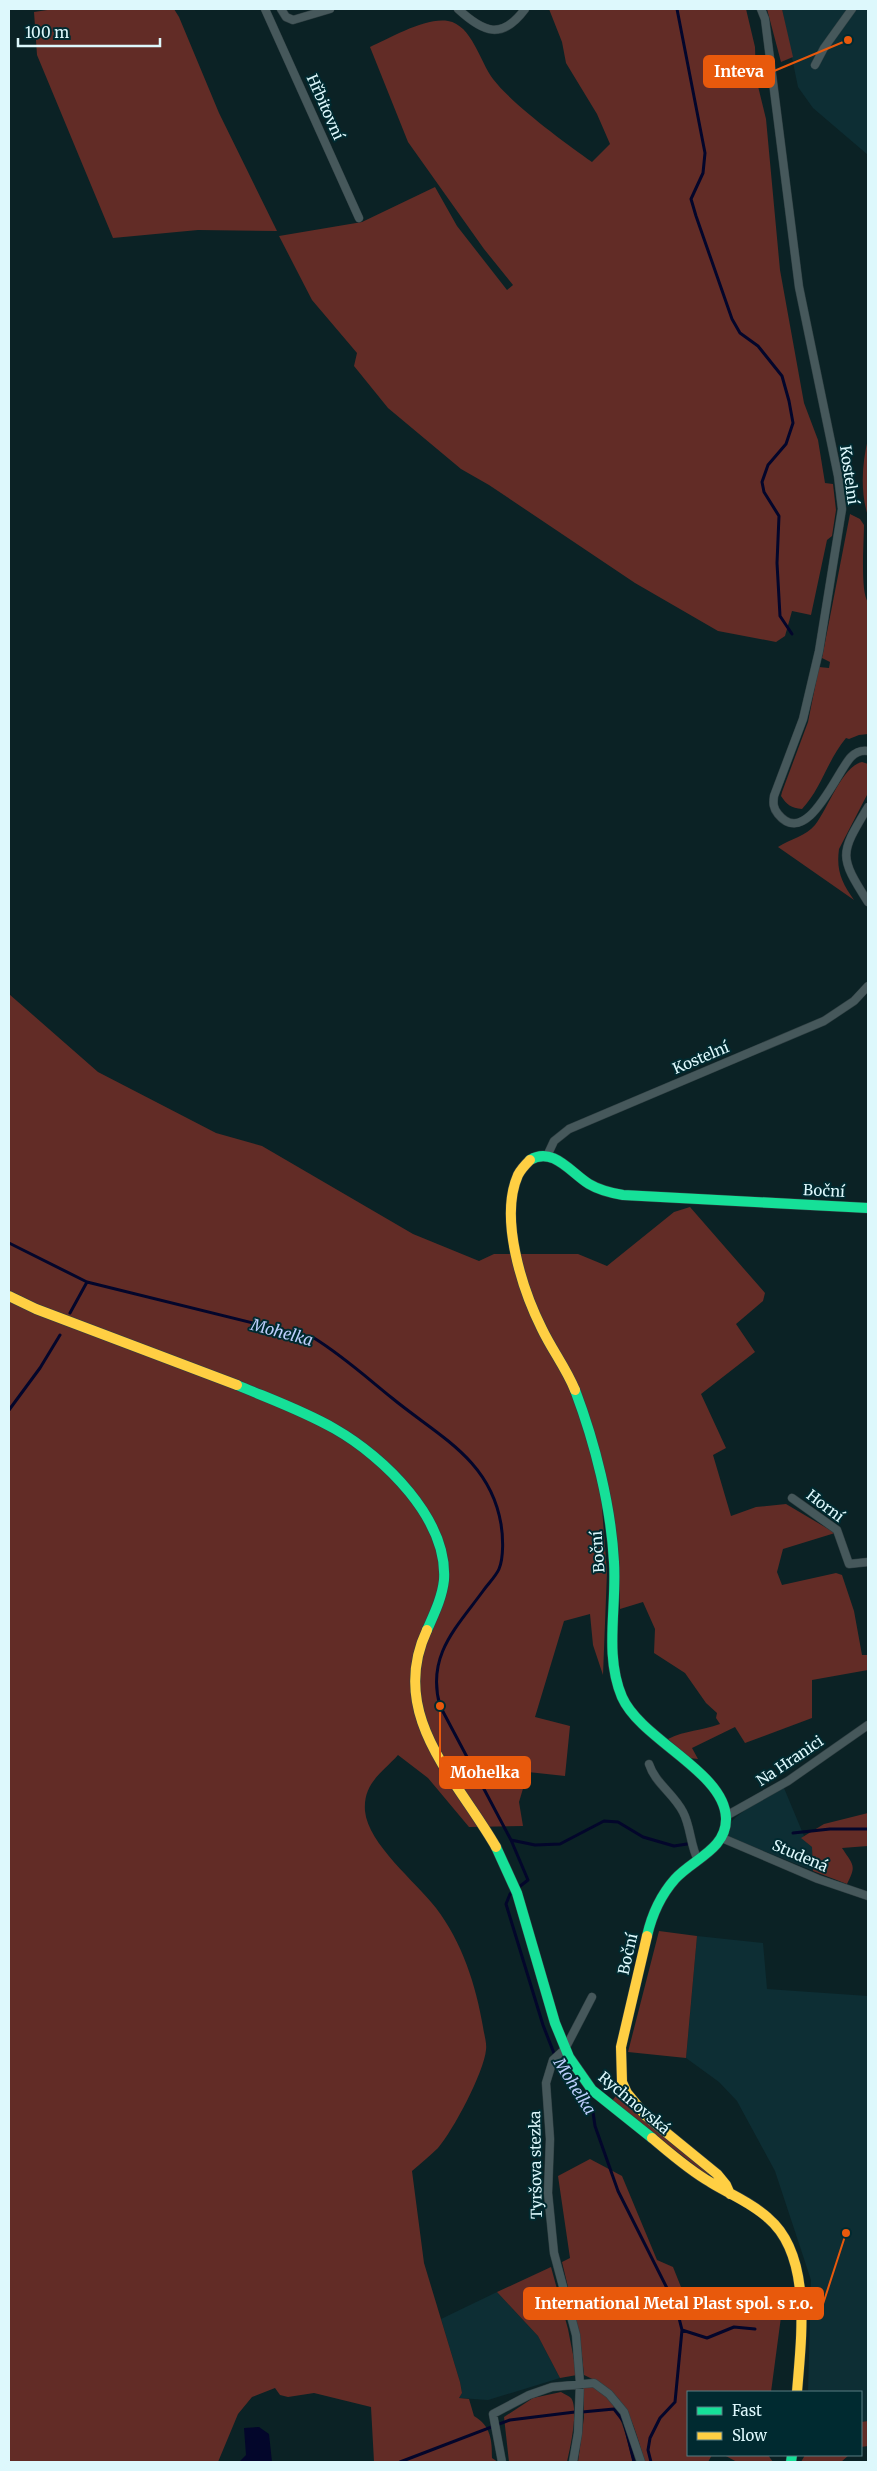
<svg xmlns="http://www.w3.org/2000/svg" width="877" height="2471" font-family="Merriweather,serif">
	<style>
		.built { fill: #0d2e34 }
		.green { fill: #622c26 }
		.water { fill: #03062b }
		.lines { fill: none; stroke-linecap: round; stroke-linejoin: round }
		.stream { stroke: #03062b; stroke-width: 3 }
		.street-casing { stroke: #2f3f42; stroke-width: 9 }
		.fast-casing { stroke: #2f3f42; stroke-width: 11 }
		.slow-casing { stroke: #2f3f42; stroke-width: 11 }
		.street { stroke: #46585b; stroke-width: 8 }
		.fast { stroke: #16e098; stroke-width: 10 }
		.slow { stroke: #ffcf43; stroke-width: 10 }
		.labels { text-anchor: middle; stroke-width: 4; stroke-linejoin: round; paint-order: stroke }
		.street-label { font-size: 15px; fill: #ddf8fc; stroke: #002a30 }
		.water-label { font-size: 16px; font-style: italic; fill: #bccefc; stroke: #002a30 }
		.leader { fill: none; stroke: #e8590c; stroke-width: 2 }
		.callout-dot { fill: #e8590c; stroke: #002a30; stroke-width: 2 }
		.callout { fill: #e8590c; stroke: #e8590c; stroke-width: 2 }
		.callout-label { font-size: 16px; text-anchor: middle; font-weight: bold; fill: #fff }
	</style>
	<rect width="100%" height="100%" fill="#0b2225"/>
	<path class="built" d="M782,9H868V155L813,108L798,87Z
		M784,1788L804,1836L802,1838L812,1847L813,1871L727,1836L731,1822L736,1817L752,1805Z
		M697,1936L763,1943L767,1989L868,1996V2421L861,2422V2392H808L811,2280L775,2171L737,2101L719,2082L686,2058Z
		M497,2292L538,2336L560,2378L488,2400L459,2398L462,2393L460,2382L441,2319Z"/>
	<path class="green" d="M54,9H174L179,17L219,113L277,231L198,230L113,238L37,55L34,12Z
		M549,9H746L755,47L756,78L766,119L780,270L804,403L818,440L825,483L833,484L836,510L832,536L827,540L811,615L792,611L785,636L776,642L718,631L635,583L489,485L461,469L388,408L354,366L357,353L312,300L279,236L362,222L435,187L457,226L507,290L513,285L484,249L408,142L370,47C390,38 426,17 448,21C472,25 480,62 493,79C513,105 564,142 592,162L610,144L597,114L566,63L562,42Z
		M767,9H782L793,57L781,62Z
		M868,439V516C860,492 862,463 868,439Z
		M850,514L860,519L864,525C864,540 860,592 868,602V734L859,735L849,739L846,738C827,761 821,789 802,809C791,808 787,805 781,796L782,792L808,722L819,667L829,668L830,662L822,658Z
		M862,762L868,764V793L839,849C836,871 842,883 854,900L778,847C790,839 806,836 815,825C828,809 842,766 862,762Z
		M9,994L98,1072L216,1133L262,1146L413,1234L479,1261L494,1254H578L607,1266L674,1212L690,1207L765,1293L763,1301L736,1324L755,1352L701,1394L726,1448L713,1455L731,1516L756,1507L786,1504L835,1533L783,1549L777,1572L782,1585L836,1573L842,1575L854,1611L862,1655H868V1670L812,1680V1718L745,1743L735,1727L692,1748L698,1759L689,1758L668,1739C686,1730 701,1731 720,1724L716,1718L717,1713L706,1703L685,1673L654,1653L655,1629L643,1602L620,1609L618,1552L611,1505L602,1508L607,1572L603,1675L593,1645L590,1614L564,1621L535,1717L570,1726L565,1776L528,1772L519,1802L523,1826L469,1827L428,1778L398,1755C382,1773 363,1783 365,1811C368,1844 416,1882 436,1908C462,1942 476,1985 483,2027C484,2034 487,2043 486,2050C484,2072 453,2131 438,2148C430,2156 421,2163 412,2171L424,2263L460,2382L462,2393L459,2398L469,2399L474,2416C491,2426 492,2440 492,2458L498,2462H374L371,2407L314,2393L288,2397L280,2395L275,2388L252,2397L238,2414L218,2462H9Z
		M868,1813V1846L842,1848C853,1865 857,1865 847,1884L813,1871L812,1847L801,1838L824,1824Z
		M659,1931L697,1936L686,2058L628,2052Z
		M618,2093L639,2116L709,2173L707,2175L612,2101Z
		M590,2159L622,2176L657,2260L673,2267L689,2307L725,2319L744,2315L781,2317L771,2392H688V2455H712L708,2462H645C632,2420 628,2394 584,2375L580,2337L562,2262L570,2258L558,2176Z
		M551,2267L568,2329L577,2375L560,2378L538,2336L497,2292Z
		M590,2386C619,2395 626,2437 633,2462H578L584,2417L583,2388Z
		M561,2392C564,2394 569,2396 571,2398C579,2409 570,2449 567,2462H509L504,2417L533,2398Z
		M868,2421V2446L861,2447V2422Z
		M724,2455H768L773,2462H737Z
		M805,2455H849L841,2462H801Z"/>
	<path class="water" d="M259,2427L269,2434L272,2462H239L246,2455L244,2428Z"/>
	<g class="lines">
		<path class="stream" d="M677,9L705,153L703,173L691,199L696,216L732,319L740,333L758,346L782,376L789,401L793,423L786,444L768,465L762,482L764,492L779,516L777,563L780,616L792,634
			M9,1243L87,1282L314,1338C343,1356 366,1377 392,1398C438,1436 490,1459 501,1524C503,1536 504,1557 499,1569C496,1576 488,1584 483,1591C456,1628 426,1656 440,1706L511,1840L528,1880L510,1894L506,1904L543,2025L555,2056L593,2112L595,2126L618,2191L676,2306L682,2330L675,2402L660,2418L650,2438L648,2450L651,2462
			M70,1313L87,1282
			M9,1410L40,1368L60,1335
			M793,1833L830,1829H868
			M511,1840L535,1845L560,1844L604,1821L618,1822L643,1837L674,1846L687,1844
			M682,2330L707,2338L734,2327L755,2329
			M582,2412L614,2409L624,2422L634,2462
			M400,2462L510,2420L575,2412"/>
		<defs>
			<path id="street" d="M265,9L359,218
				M281,9L286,17L293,20L330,9
				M458,9C484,33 502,40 525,9
				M761,9L765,19L799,287L838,476L842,509L819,651L803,719L774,796C773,803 773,808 778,814C807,850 837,771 851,757C856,752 862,750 868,751
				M815,65L824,48L852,9
				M868,807C840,854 838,855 868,902
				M547,1156L554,1141L569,1129L824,1021L854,1001L868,986
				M792,1498L837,1530L849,1564L868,1562
				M649,1764C655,1783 674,1794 683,1812C691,1827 690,1845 698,1860
				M726,1816L788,1781L868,1725
				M722,1838L818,1879L868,1896
				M502,2462L493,2414L529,2395L552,2387L594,2383L609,2394L624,2412L641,2462
				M573,2462L578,2433L580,2383L576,2335L554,2253L548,2193L550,2139L546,2083L553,2060L565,2049L592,1997"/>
			<path id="fast" d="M530,1160C553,1146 571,1173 589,1184C599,1190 611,1193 623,1195L868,1208
				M237,1385C270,1399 304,1411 335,1429C384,1457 448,1519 444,1580C442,1598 434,1614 427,1630
				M575,1390C595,1443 611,1506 614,1562C617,1607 604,1655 622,1697C641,1740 725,1772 726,1818C727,1849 693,1859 675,1879C660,1896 652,1914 647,1936
				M496,1847L517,1893L555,2023L569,2057L592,2090L652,2138
				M791,2462L792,2455"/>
			<path id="slow" d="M530,1160C526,1164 521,1169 518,1175C499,1218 522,1289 542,1329C552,1350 566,1368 575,1390
				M9,1296L36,1309L237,1385
				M427,1630C387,1715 457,1779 496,1847
				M647,1936L621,2047L622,2082L627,2093L646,2116L717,2174L726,2185L730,2194
				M652,2138C671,2154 689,2170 710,2182C729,2194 751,2202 768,2218C813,2256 801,2340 797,2392"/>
		</defs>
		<use href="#street" class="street-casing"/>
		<use href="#fast" class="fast-casing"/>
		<use href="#slow" class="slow-casing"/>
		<use href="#street" class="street"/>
		<use href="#fast" class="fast"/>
		<use href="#slow" class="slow"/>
	</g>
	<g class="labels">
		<g class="street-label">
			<text transform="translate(325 107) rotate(66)" y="5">Hřbitovní</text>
			<text transform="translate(849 475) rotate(82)" y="5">Kostelní</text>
			<text transform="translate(701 1058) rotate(-23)" y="5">Kostelní</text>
			<text transform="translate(824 1191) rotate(3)" y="5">Boční</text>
			<text transform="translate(825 1506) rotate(37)" y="5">Horní</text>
			<text transform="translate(598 1552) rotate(-94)" y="5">Boční</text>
			<text transform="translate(790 1761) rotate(-34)" y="5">Na Hranici</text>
			<text transform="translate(800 1856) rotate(23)" y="5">Studená</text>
			<text transform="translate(628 1954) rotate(-77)" y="5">Boční</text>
			<text transform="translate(634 2103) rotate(40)" y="5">Rychnovská</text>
			<text transform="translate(536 2165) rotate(-91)" y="5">Tyršova stezka</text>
		</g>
		<g class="water-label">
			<text transform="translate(282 1332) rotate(15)" y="6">Mohelka</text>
			<text transform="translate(575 2086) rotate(58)" y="6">Mohelka</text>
		</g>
	</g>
	<path class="leader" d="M848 40L774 71M440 1706L440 1772M846 2233L823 2304"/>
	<g class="callout-dot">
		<circle cx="848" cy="40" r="5"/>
		<circle cx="440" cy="1706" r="5"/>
		<circle cx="846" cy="2233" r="5"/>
	</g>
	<g class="callout">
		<rect x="704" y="56" width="70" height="31" rx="5"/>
		<rect x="440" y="1757" width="90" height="31" rx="5"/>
		<rect x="524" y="2288" width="299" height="31" rx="5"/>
	</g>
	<g class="callout-label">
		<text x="739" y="77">Inteva</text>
		<text x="485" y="1778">Mohelka</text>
		<text x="674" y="2309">International Metal Plast spol. s r.o.</text>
	</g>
	<rect width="877" height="2471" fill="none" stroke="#ddf8fc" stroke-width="20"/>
	<rect x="687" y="2391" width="175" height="65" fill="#002a30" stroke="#587c82"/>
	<rect x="697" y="2407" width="25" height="8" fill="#16e098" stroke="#587c82"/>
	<text x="732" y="2416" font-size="15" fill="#ddf8fc">Fast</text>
	<rect x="697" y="2432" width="25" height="8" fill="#ffcf43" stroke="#587c82"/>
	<text x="732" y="2441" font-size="15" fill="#ddf8fc">Slow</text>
	<path d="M18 38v8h142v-8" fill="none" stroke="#ddf8fc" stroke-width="2.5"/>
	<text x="25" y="38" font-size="15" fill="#ddf8fc" stroke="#002a30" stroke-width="4" paint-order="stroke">100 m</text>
</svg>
